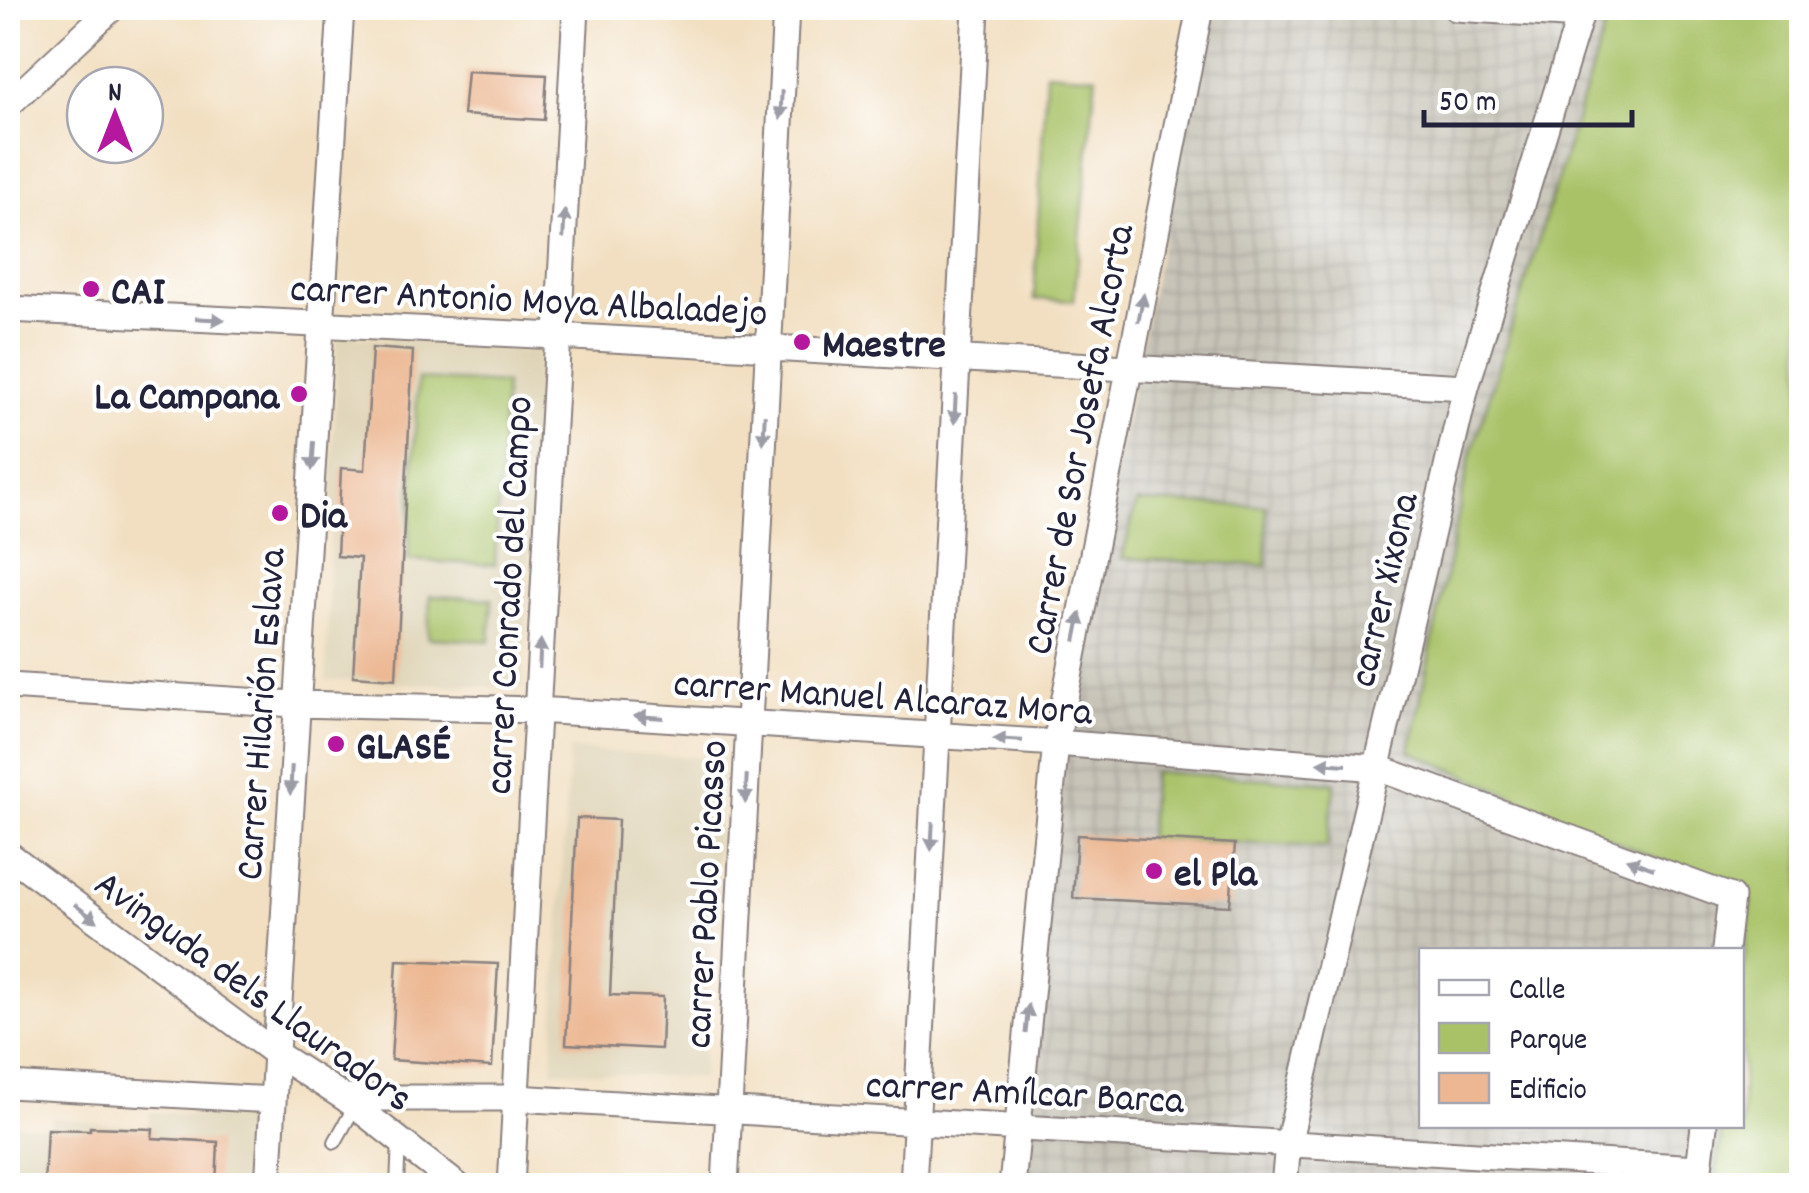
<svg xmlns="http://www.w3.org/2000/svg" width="1809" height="1193" font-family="Dekko,sans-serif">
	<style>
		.built { fill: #ded3b5 }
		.industrial { fill: url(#industrial-grid) }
		.park { fill: #a9c267; stroke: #667251; stroke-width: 2.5 }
		.building { fill: #ecb792 }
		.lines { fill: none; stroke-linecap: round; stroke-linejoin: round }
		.lane-casing { stroke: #8a807e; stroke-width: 16 }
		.street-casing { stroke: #8a807e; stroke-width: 29 }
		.lane { stroke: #fff; stroke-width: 12 }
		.street { stroke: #fff; stroke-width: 25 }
		.oneway { fill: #9c9ca7 }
		.poi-dot { fill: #b5179e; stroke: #fff; stroke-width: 4 }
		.labels { text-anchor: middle; stroke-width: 8; stroke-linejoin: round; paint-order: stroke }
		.poi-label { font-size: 40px; font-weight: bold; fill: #22223b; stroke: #fff; text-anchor: start }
		.street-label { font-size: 40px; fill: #22223b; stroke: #fff }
	</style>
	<defs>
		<pattern id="industrial-grid" width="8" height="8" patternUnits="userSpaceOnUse" patternTransform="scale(2.5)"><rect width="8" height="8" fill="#c8c4b8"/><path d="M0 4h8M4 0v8" fill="none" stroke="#aca89f"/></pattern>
	</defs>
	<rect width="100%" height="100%" fill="#fff"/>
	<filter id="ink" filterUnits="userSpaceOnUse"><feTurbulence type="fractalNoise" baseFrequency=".01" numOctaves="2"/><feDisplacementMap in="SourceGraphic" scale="20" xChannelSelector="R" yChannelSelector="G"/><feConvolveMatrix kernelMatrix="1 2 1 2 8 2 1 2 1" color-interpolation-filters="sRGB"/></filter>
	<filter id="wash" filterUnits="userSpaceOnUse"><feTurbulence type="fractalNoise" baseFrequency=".0048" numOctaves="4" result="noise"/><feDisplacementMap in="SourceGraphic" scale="40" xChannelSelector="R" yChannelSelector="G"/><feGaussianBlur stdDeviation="2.25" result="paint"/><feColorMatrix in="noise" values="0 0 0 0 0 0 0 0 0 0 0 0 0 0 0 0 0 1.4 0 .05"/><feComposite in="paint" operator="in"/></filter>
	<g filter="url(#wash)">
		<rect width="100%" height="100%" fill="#f2dfc1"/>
		<path class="built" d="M337,335L538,351L523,688L326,680Z
			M569,749L723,759L702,1079L552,1070Z
			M149,1112L248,1118L244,1185L10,1186L12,1124L50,1127L51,1118L148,1128Z"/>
		<path class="industrial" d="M1209,8H1611L1469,462L1410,751L1754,880L1742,977V950H1422V1126H1722L1715,1185L1016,1186L1052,782Z"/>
		<path class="park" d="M1611,8H1801V1185H1715L1722,1126H1742V977L1751,900L1410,751L1469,462Z
			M1046,72L1096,76L1074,301L1034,299Z
			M418,379L505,384L495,565L408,560Z
			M1137,502L1266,506L1267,566L1122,558Z
			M430,596L492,599L490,641L428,638Z
			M1153,772L1335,783L1327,847L1148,839Z"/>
		<g id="blocks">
			<path class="building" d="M467,71L547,75L544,120L463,115Z
				M372,348L413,351L396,679L353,676L360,558L337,556L341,468L365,470Z
				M577,818L618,820L610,995L663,997L661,1049L566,1044Z
				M1077,835L1235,844L1230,906L1073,898Z
				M397,960L498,964L492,1067L391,1060Z
				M90,1127L153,1129L152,1138L218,1142L216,1186H44L47,1129L90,1130Z"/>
		</g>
	</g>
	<g filter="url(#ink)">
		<use href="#blocks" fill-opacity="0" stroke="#8a807e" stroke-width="2.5"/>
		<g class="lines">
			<defs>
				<path id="lane" d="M335,1142L355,1106
					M397,1186L399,1139"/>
				<path id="street" d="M8,105L112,8
					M8,309L557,336L1466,387
					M8,686L295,704L537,710L1056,743L1378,768L1731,897L1725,950
					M8,854L275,1053L345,1098L458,1186
					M8,1085L273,1100
					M345,1098H516L1699,1168
					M268,1186C290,793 320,400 341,8
					M511,1186L576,8
					M725,1186L786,8
					M913,1186L976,8
					M1012,1186L1056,743L1200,8
					M1284,1186L1288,1144L1466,387L1580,16L1456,8
					M1697,1186L1704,1126"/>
			</defs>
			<use href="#lane" class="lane-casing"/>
			<use href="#street" class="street-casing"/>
			<use href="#lane" class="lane"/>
			<use href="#street" class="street"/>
		</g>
		<defs><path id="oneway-solid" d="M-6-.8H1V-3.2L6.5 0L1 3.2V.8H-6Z" transform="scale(2.5)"/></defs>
		<g class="oneway">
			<use href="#oneway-solid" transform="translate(781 105) rotate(93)"/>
			<use href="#oneway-solid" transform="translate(564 224) rotate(-87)"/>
			<use href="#oneway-solid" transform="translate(1141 308) rotate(-79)"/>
			<use href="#oneway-solid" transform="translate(210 319) rotate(3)"/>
			<use href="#oneway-solid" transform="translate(955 409) rotate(93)"/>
			<use href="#oneway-solid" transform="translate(764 429) rotate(93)"/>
			<use href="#oneway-solid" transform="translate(313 456) rotate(94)"/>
			<use href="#oneway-solid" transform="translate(1078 627) rotate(-79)"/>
			<use href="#oneway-solid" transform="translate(540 654) rotate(-87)"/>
			<use href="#oneway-solid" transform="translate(649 717) rotate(-176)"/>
			<use href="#oneway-solid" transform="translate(1008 740) rotate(-177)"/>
			<use href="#oneway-solid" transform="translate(1332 764) rotate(-176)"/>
			<use href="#oneway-solid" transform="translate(291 780) rotate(93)"/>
			<use href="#oneway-solid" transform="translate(746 789) rotate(93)"/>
			<use href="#oneway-solid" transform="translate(932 836) rotate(93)"/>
			<use href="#oneway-solid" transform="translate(1640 864) rotate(-160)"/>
			<use href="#oneway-solid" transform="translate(86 913) rotate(37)"/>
			<use href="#oneway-solid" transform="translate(1027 1019) rotate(-84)"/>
		</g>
	</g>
	<g class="poi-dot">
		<circle cx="91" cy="289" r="10"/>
		<circle cx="802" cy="342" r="10"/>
		<circle cx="299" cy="394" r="10"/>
		<circle cx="280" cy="513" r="10"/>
		<circle cx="336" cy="744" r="10"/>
		<circle cx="1154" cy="871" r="10"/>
	</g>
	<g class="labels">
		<g class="poi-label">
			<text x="111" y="303">CAI</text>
			<text x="822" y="356">Maestre</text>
			<text x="279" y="408" text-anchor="end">La Campana</text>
			<text x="300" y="527">Dia</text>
			<text x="356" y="758">GLASÉ</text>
			<text x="1174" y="885">el Pla</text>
		</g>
		<g class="street-label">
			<text transform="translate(529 298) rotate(3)" y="14">carrer Antonio Moya Albaladejo</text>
			<text transform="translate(1077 439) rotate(-79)" y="14">Carrer de Sor Josefa Alcorta</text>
			<text transform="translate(1381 589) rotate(-77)" y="14">carrer Xixona</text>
			<text transform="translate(506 595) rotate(-87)" y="14">carrer Conrado del Campo</text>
			<text transform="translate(883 695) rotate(4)" y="14">carrer Manuel Alcaraz Mora</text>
			<text transform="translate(258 714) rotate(-86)" y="14">Carrer Hilarión Eslava</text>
			<text transform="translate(703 894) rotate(-87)" y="14">carrer Pablo Picasso</text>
			<text transform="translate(255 989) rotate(36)" y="14">Avinguda dels Llauradors</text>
			<text transform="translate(1025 1090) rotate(3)" y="14">carrer Amílcar Barca</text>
		</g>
	</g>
	<rect width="1809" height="1193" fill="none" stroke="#fff" stroke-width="40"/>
	<rect x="1419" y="948" width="325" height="180" fill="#ffffff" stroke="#a7a7b1" stroke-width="2.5"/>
	<rect x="1439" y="980" width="50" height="15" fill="#ffffff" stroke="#a7a7b1" stroke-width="2.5"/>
	<text x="1509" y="998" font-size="30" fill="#22223b">Calle</text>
	<rect x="1439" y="1023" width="50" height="30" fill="#a9c267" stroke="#a7a7b1" stroke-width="2.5"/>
	<text x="1509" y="1048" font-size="30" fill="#22223b">Parque</text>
	<rect x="1439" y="1073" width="50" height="30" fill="#ecb792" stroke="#a7a7b1" stroke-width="2.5"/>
	<text x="1509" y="1098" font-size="30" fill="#22223b">Edificio</text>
	<g transform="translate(115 115)"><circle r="48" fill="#ffffff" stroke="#a7a7b1" stroke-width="2.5"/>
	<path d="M0-8L18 38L0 25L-18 38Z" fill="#b5179e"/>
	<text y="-15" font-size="28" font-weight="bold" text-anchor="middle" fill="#22223b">N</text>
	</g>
	<path d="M1424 110v15h208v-15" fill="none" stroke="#22223b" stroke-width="5"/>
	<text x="1439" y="110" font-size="30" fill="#22223b" stroke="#ffffff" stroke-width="8" paint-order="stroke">50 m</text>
</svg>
